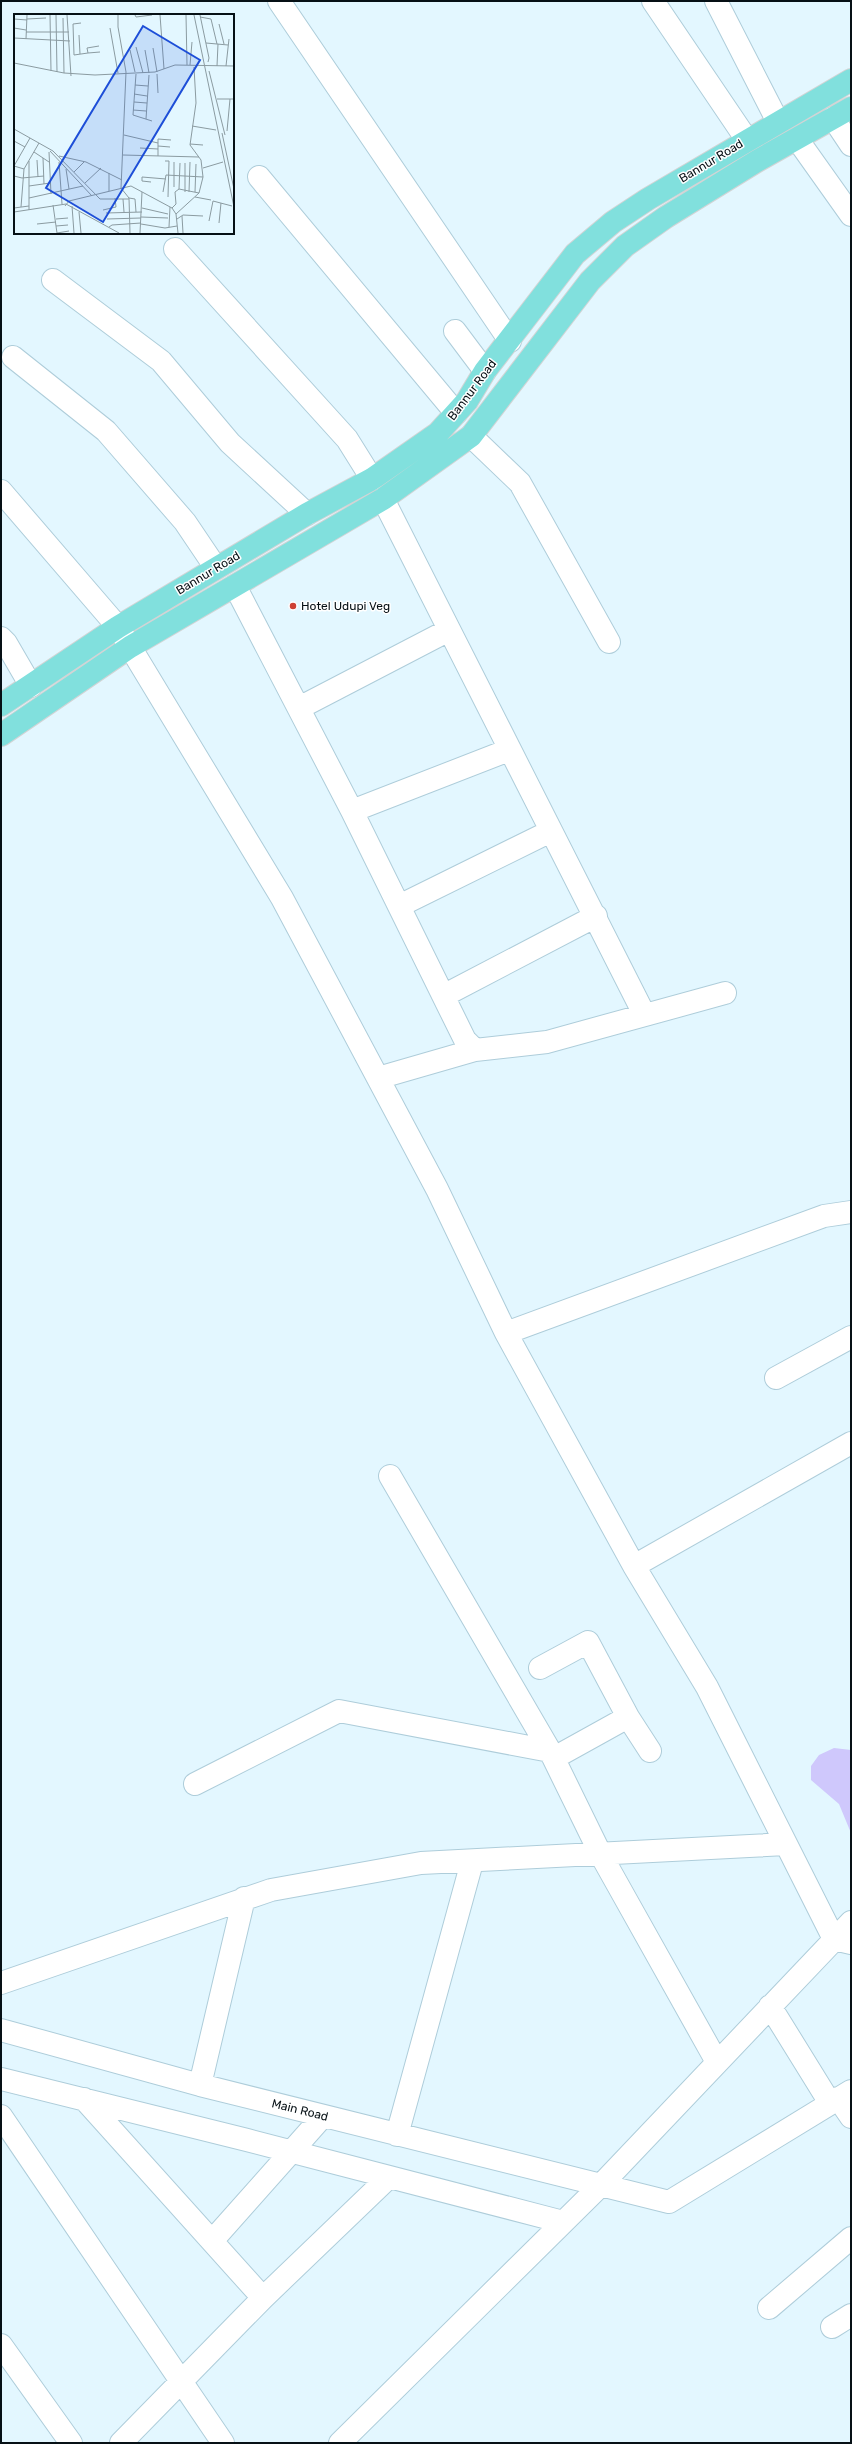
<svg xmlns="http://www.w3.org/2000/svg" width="852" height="2444" font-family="Rubik,sans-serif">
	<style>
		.water { fill: #cfc8fc }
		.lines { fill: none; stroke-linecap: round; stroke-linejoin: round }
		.minor-casing { stroke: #aecdda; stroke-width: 24 }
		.major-casing { stroke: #d2d4d5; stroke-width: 24 }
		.minor { stroke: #fff; stroke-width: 22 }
		.major { stroke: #81e0dd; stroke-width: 22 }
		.poi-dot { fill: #cd4034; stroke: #fff; stroke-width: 1.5 }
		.labels { text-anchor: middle; stroke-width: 3; stroke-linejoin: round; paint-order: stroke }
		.street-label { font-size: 12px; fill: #061015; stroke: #fff }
		.poi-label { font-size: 12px; fill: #061015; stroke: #fff; text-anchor: start }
		.inset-road { fill: none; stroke: #8b9ba1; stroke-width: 1 }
		.view { fill: #1d4ed8; fill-opacity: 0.15; stroke: #1d4ed8; stroke-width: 2 }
		.inset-edge { fill: none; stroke: #061015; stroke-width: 2 }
	</style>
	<rect width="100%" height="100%" fill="#e3f7ff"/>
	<path class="water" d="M834,1748L851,1750V1833L839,1804L811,1780V1766L819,1755Z"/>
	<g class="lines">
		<defs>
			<path id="minor" d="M279,1L510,341
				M653,1L747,140
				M716,1L778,122
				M833,118L851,145
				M797,139L851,215
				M259,177L456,413
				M175,249L347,439L372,479
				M53,280L161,361L230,443L307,514
				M455,331L485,371
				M13,357L106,431L185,522L216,568
				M471,436L520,483L609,642
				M1,491L118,627L282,898L437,1189L506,1333L634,1566L707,1687L834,1939L851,1943
				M383,499L644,1014
				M235,586L352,811L465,1040L475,1050L547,1042L725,993
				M1,638L6,643L31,686
				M299,708L449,630
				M352,811L509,750
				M399,906L551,831
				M445,995L596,916
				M378,1078L475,1050
				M506,1333L824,1216L851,1212
				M776,1378L851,1337
				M390,1476L550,1751L601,1855L717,2062
				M634,1566L851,1443
				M540,1668L588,1642L628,1717L554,1758
				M628,1717L650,1751
				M195,1784L339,1711L550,1751
				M1,1983L271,1890L421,1863L786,1844
				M770,2006L830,2103
				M1,2030L200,2085L669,2202L851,2091
				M1,2079L247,2140L563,2222
				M200,2085L244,1898
				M838,2098L851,2117
				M84,2099L263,2298
				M1,2116L223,2443
				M397,2135L472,1862
				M212,2241L323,2116
				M769,2308L851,2238
				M832,2327L851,2315
				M1,2345L71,2443
				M121,2443L263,2298L389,2177
				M340,2443L600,2186L851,1922"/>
			<path id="major" d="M1,705L118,627L307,514L372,479L438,433L467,401L485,371L575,254L613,222L648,199L851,80
				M1,735L130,647L383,499L471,436L590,281L625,246L666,217L757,161L851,108"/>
		</defs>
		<use href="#minor" class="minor-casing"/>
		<use href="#major" class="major-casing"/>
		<use href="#minor" class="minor"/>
		<use href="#major" class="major"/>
	</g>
	<circle class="poi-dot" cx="293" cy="606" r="4"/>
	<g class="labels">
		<g class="street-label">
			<text transform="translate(711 161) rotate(-31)" y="4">Bannur Road</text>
			<text transform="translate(472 390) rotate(-53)" y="4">Bannur Road</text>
			<text transform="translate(208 573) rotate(-31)" y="4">Bannur Road</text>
			<text transform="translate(300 2110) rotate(14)" y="4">Main Road</text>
		</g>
		<g class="poi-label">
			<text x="301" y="610">Hotel Udupi Veg</text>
		</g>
	</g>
	<g transform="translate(14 14)">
		<rect width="220" height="220" fill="#e3f7ff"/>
		<path class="inset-road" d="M36,1L37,57M42,1L43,58M53,1L57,62M104,1V13L112,58L107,174L115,184L116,219M121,1L122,3L138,1M146,1L150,55M172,1L173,51M180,1L220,193M186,1L195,44L194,48M186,3L197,5L203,30M49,4L50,59M0,5L13,6M13,5L32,4M205,10L210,30M0,14L12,16M96,14L104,59M12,18H55M65,21L66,40M0,24L56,27M12,25L13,1M192,29L214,31M122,33L129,59M139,34L143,58M116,36L121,58M131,36L135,59M74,39L86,38M60,41L59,10L67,9M60,41L74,39L73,34L85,32M0,49L50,59L81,61L141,58L161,51L220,52M176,51L178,28M203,52L204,30M212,52L215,25M195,57L211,121M122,60L119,101L138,107M143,60L144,79M121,71L134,72M120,80L133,82M203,85H220M120,88L133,89M119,96L132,97M132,105L135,61M178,112L202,116M0,115L39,137L86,185H115M213,117L216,85M208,119L220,175M110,121L144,129M0,127L11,133M176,130L189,131M144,132L156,133M126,134L144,135M36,137L78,182M20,138L35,148M35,138L37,180M109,141L185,143M45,142L72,148L108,166M144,142V125L157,126M29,144L30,170M23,146L24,163M151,147H155L154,183M45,148L48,190M166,149L165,175L185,179M189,154L209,148M10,155L0,152L16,124M52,155L55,175M60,158L70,148M0,162L8,164L30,162M137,168L128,167V163L152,165M71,169L87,154M15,172L36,169M160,173V148M95,177V159M149,178L152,161L189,163M171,178V149M175,178L176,148M181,178L182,150M181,183L197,186M15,184L69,172M115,184L121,185L122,198M109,185L110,198M39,191L43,219M51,192L55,187L117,172L158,194L162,200L164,219M58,192L60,219M7,193L10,155L25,129M0,194L15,192M128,194L154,200M158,194L162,190L161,178L165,175M15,196V147M89,196L102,193L101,184M0,198L52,190L105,219M65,198L67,219M92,199L128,198M162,200L185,179L189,163L187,146L176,131L182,89L180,53M168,202L169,219M127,203L154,204M42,205L54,204M93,205L127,204M163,205L169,201L189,202M195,207L199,187L218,192M205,209L207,189M23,210L42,208M127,210L151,214L163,212M42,212L54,211M95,213L98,211L127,209M155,213L156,193M43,219L55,217M126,219L128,178"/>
		<path class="view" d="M129,12L186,46L89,208L32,174Z"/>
		<rect width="220" height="220" class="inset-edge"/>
	</g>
	<rect width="852" height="2444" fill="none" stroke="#061015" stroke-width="4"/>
</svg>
